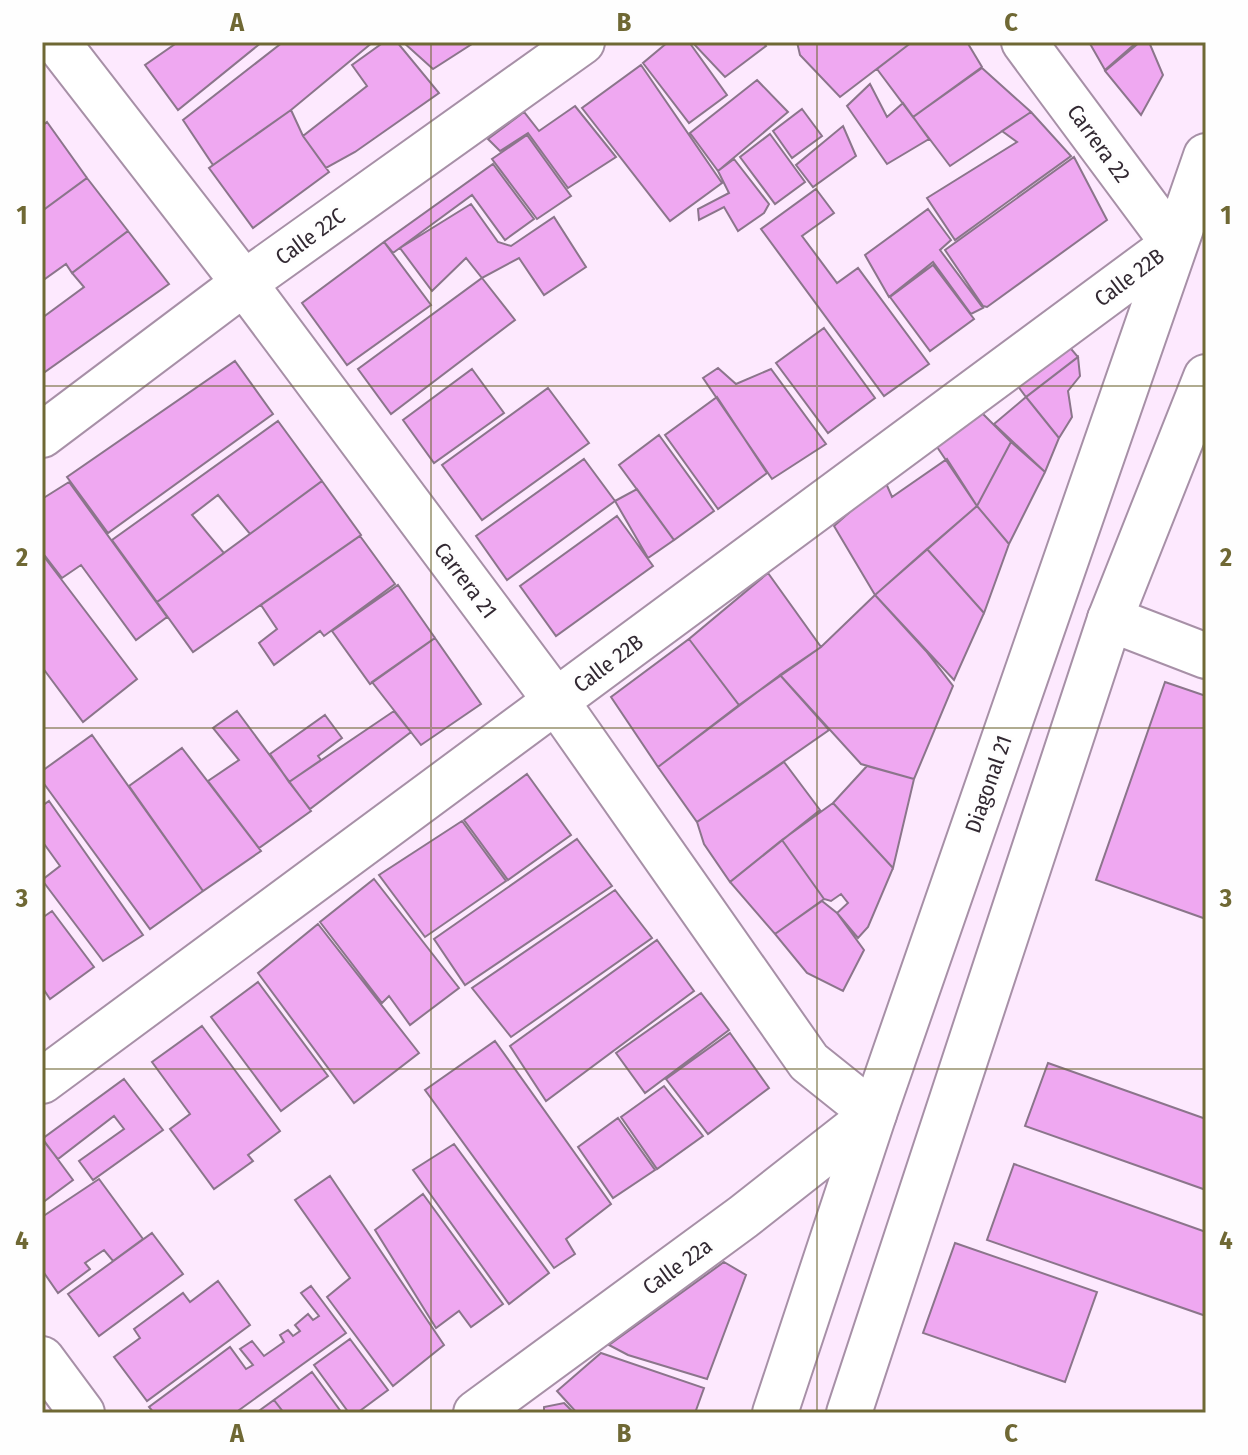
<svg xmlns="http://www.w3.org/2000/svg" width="1248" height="1455" font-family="'Fira Sans Condensed',sans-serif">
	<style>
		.building { fill: #efa8f1; stroke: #8b758b; stroke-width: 2 }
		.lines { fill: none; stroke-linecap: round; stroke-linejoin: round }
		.minor-casing { stroke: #a790a7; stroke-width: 48 }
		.trunk-casing { stroke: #a790a7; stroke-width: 48 }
		.minor { stroke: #fff; stroke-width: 44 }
		.trunk { stroke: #fff; stroke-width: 44 }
		.grid { fill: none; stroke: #6f6834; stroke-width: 2; stroke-opacity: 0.55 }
		.labels { text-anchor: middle; stroke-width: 6; stroke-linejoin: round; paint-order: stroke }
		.street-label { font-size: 22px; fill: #322932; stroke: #fefefe }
		.neatline { fill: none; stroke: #6f6834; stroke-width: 3 }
		.grid-label { font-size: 26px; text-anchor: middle; font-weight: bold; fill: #6f6834 }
	</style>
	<rect width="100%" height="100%" fill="#fde9fe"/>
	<path class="building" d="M178,42H262L178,110L145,65Z
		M283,42H373L291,110L213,165L183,120Z
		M384,42H397L439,93L355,152L326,168L303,136L367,86L352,65Z
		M403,42H475L433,69Z
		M668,42H689L727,95L689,123L643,63Z
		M692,42H763L766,46L725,77Z
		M797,42H912L840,97L800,55Z
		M912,42H967L982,67L913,117L877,69Z
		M1089,42H1137L1105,70Z
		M1140,42H1149L1163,75L1141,115L1105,71Z
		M641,65L722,183L670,221L582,108Z
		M982,68L1031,112L950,166L913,117Z
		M757,80L788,112L718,171L690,133Z
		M870,84L887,117L903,103L929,139L887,164L847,106Z
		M575,106L616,157L568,188L528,133L500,151L488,139L524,112L539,131Z
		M802,109L822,136L792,158L773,131Z
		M291,110L303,136L329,172L253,228L209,168Z
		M1031,112L1071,156L955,240L927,198L1017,142L1002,131Z
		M47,122L87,178L42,211V126Z
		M843,126L856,156L813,187L796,165Z
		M770,134L805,182L775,204L740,157Z
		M527,135L571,196L537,219L492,159Z
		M1074,157L1107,220L987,307L983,306L945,250Z
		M734,159L769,204L764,213L738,231L724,207L699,220L698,209L729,193L718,171Z
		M493,164L534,219L505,240L472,195L393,253L384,242Z
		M87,178L128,231L72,273L66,264L42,281V211Z
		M816,189L834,213L802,236L837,283L858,268L929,364L884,396L761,229Z
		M471,204L498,242L511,246L554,217L586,267L544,295L519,258L482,278L466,258L432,291L400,248Z
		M928,209L951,240L940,250L983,308L971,314L933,262L889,297L865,255Z
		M128,231L169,284L42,374V318L84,287L72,273Z
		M384,242L431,305L347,365L302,303Z
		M933,265L974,319L930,351L890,297Z
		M482,278L515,320L391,414L358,369Z
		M824,328L875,398L828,433L776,363Z
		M1061,337L1078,357L1026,397L1008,373Z
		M1078,357L1080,376L1068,391L1072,417L1059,438L1026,397Z
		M235,361L273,414L108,533L67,477Z
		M718,368L736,384L771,369L826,444L772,479L703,378Z
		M472,369L504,413L434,463L403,420Z
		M548,388L589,443L482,520L442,465Z
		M717,397L767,473L718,509L665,435Z
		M1026,397L1059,438L1045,472L994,424Z
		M976,407L1011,442L977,506L933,441Z
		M278,421L322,481L250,534L218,495L192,515L224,553L157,602L112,540Z
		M659,435L714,511L674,540L619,465Z
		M1011,442L1045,472L1009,544L977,506Z
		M584,459L615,501L507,580L476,536Z
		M947,459L977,506L875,595L834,526L885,481L892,497Z
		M322,481L361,535L193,652L157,602Z
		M69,482L167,617L136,640L81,565L62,578L42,552V499Z
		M637,489L674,540L648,558L615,501Z
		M977,506L1009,544L984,613L927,549Z
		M617,516L653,566L556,636L520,586Z
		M360,536L395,584L324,636L320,631L274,665L259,643L277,629L261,605Z
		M927,549L984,613L954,680L875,595Z
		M42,554L137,679L83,722L42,667Z
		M768,573L821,647L739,705L689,639Z
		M398,585L435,638L370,684L332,631Z
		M875,595L926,651L953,686L914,779L861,764L780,675L821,647Z
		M435,638L481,704L421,745L372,682Z
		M689,639L739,705L658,767L611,697Z
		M780,675L829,730L697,822L658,767Z
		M1165,682L1206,696V919L1096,880Z
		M237,711L311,811L259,848L208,781L239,760L213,728Z
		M394,711L411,732L310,809L289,782Z
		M325,715L342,738L318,756L321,760L289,782L270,754Z
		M92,735L203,891L150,929L42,781V771Z
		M182,748L261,851L203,891L129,786Z
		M784,762L820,810L730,882L704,844L697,822Z
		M867,766L914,779L893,868L833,803Z
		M527,774L571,835L508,880L464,820Z
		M49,801L143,935L103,961L42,880L60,866L42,841V806Z
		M833,803L893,868L868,927L858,938L837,913L848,903L841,894L831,901L824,899L782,840Z
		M462,821L506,881L425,937L379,875Z
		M577,839L612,886L465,985L434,939Z
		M782,840L824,899L775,934L730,882Z
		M374,879L459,988L410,1025L389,996L382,1003L320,922Z
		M615,890L652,938L511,1037L472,988Z
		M822,901L837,913L864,950L843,991L807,973L775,934Z
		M52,911L94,967L50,999L42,987V918Z
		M318,924L419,1053L354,1103L258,973Z
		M657,940L694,991L546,1101L510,1046Z
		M258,982L328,1076L281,1111L211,1017Z
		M701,993L729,1030L645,1093L616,1053Z
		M202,1026L280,1131L248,1155L253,1161L214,1189L170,1129L190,1114L152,1062Z
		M730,1033L769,1088L708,1134L666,1079Z
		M495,1041L611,1204L566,1239L575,1254L554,1268L425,1090Z
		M1048,1063L1206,1119V1190L1025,1126Z
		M124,1079L163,1130L93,1180L79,1161L124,1129L114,1116L58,1159L42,1139Z
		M664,1086L703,1136L657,1169L621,1117Z
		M618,1118L655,1170L613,1198L578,1147Z
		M42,1138L73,1180L42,1203Z
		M454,1144L549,1273L509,1304L413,1170Z
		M1014,1164L1206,1232V1316L987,1240Z
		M330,1176L444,1345L393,1386L327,1297L350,1278L295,1200Z
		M99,1179L143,1239L113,1261L104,1250L85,1263L90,1269L58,1293L42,1270V1217Z
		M423,1194L503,1304L471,1327L459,1311L436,1328L375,1230Z
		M152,1233L183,1274L99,1336L68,1294Z
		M955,1243L1097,1292L1065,1382L923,1333Z
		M724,1262L746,1275L707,1379L628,1355L609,1345Z
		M218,1281L250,1325L147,1401L114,1357L140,1338L134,1329L183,1293L190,1302Z
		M311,1286L346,1333L235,1413H154L149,1407L230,1347L246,1369L253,1365L240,1349L252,1341L264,1356L284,1342L280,1335L288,1330L293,1336L300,1331L295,1325L308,1314L313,1320L319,1316L301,1293Z
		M350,1339L388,1390L357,1413H349L314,1365Z
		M601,1353L704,1388L695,1413H577L557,1391Z
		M312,1372L342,1413H284L274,1400Z
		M274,1400L284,1413H256Z
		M564,1403L574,1413H544V1407Z"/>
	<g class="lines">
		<defs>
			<path id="minor" d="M57,42L244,283L556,701L809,1062L874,1114L743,1217L476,1413
				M42,435L244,283L582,42
				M1110,619L1206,656
				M42,1081L1174,244L1024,42
				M42,1359L82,1413"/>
			<path id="trunk" d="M775,1413L874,1114L1206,156
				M849,1413L1110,619L1206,377"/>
		</defs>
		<use href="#minor" class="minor-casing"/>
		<use href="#trunk" class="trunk-casing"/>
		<use href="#minor" class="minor"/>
		<use href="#trunk" class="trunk"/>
	</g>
	<path class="grid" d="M431,42V1413M817,42V1413M42,386H1206M42,728H1206M42,1069H1206"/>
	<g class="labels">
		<g class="street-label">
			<text transform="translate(1099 143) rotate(54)" y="8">Carrera 22</text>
			<text transform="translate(310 236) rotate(-36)" y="8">Calle 22C</text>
			<text transform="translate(1129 277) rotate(-37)" y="8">Calle 22B</text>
			<text transform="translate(466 580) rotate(53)" y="8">Carrera 21</text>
			<text transform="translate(608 663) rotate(-37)" y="8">Calle 22B</text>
			<text transform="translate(988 784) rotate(-71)" y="8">Diagonal 21</text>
			<text transform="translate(677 1266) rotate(-36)" y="8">Calle 22a</text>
		</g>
	</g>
	<rect width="1248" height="1455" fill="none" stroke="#fefefe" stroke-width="88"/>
	<rect x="44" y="44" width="1160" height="1367" class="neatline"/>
	<g class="grid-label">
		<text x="237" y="31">A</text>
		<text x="624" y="31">B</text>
		<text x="1011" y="31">C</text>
		<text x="22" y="224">1</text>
		<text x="1226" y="224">1</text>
		<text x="22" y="566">2</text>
		<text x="1226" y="566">2</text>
		<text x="22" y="907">3</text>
		<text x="1226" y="907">3</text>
		<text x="22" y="1249">4</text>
		<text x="1226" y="1249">4</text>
		<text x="237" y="1442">A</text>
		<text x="624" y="1442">B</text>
		<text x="1011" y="1442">C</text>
	</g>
</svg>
